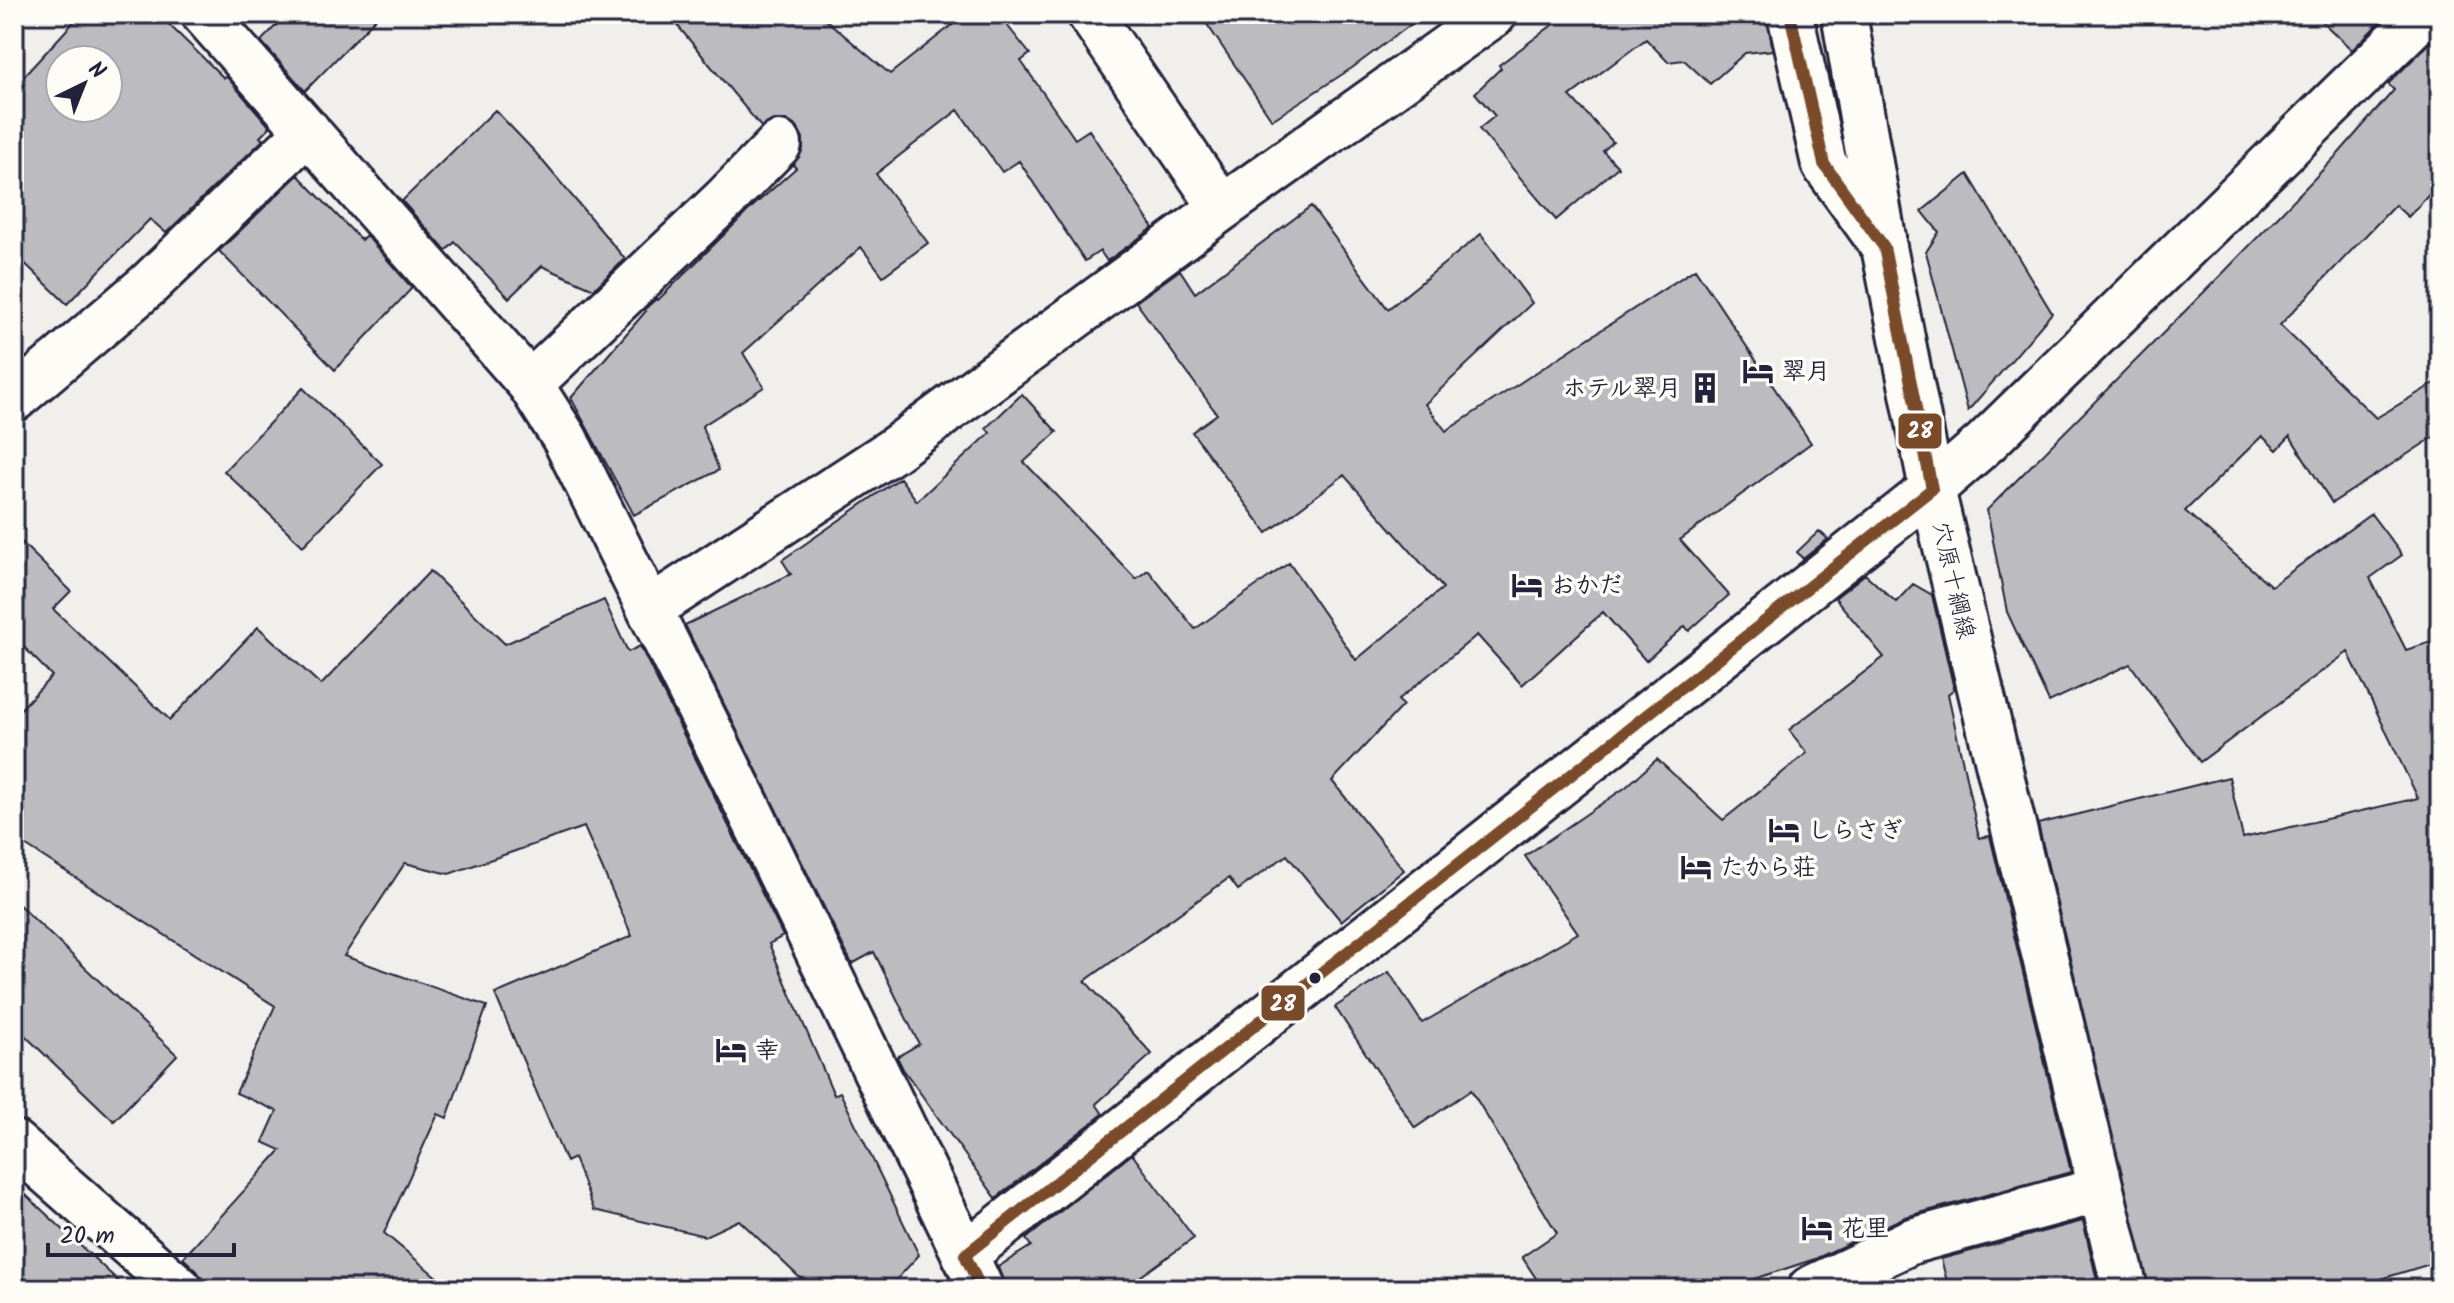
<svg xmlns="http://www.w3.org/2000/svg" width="2454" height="1303" font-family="Kalam,'Klee One',sans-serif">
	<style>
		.building { fill: #bcbcc0; stroke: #22223b; stroke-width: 2; fill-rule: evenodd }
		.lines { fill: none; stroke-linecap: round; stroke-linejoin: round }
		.street-casing { stroke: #22223b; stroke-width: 50 }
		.secondary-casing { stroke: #22223b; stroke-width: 50 }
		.street { stroke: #fdfcf7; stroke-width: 44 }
		.secondary { stroke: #fdfcf7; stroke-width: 44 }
		.bus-1-casing { stroke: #fdfcf7; stroke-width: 18 }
		.bus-1 { stroke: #7a4b2a; stroke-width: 12 }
		.bus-dot { fill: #22223b; stroke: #fdfcf7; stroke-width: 3 }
		.labels { text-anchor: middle; stroke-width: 7; stroke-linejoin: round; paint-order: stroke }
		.poi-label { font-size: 24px; font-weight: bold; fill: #22223b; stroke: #fdfcf7; text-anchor: start }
		.street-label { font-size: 24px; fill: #22223b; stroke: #fdfcf7 }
		.line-badge { stroke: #fdfcf7; stroke-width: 3 }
		.badge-label { font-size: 22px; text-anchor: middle; font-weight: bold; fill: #fff }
	</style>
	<rect width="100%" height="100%" fill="#f0efec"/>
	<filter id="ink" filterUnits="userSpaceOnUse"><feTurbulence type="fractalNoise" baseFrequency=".0125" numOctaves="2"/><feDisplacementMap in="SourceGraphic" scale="16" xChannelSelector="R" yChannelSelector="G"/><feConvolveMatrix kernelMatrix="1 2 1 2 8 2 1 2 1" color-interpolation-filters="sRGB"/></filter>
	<g filter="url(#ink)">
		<path class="building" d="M81,14H158L224,78L226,76L270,127L260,137L263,140L166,233L150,219L67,304L14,253V87ZM60,60H108V108H60Z
			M287,14H380L305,91L261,41Z
			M668,14H819L890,74L966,14H998L1030,54L1021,61L1075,139L1089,130L1153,228L1107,261L1100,251L1085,261L1019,161L1002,172L958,110L876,174L928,243L883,276L861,247L743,353L764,387L702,426L719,470L634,515L571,398L646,311L644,310L657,298L658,300L750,209L796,168L793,165L803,149V138L797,127L786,120H773L761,127Z
			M1200,14H1425L1352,68L1272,120Z
			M1567,14H1766L1773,50L1745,53L1710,84L1684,60L1668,62L1646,39L1570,96L1613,142L1603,151L1618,167L1556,220L1479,129L1495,116L1475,93L1501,68L1499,65Z
			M2314,14H2388L2352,50Z
			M2440,33V183L2408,217L2395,205L2280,325L2376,418L2440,380V433L2332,503L2290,436L2277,450L2262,436L2185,511L2271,586L2371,514L2402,555L2370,578L2406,650L2440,639V1261L2348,1289H2149L2038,824L2229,777L2243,838L2418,798L2348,652L2200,762L2130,664L2049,702L2007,612L1987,510L2225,271L2339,153L2394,90L2388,84Z
			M495,110L535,152L625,259L594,289L542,266L509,298L455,242L446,251L402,201Z
			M1968,174L2052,313L1968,411L1926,252L1939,232L1922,211Z
			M298,175L361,240L366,235L412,288L335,370L219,251Z
			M1311,206L1388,309L1481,234L1532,303L1425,404L1446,431L1695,269L1811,443L1680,540L1729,595L1689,631L1685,626L1646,661L1603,612L1522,685L1477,635L1398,700L1403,705L1332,781L1404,870L1341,921L1287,855L1238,890L1229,878L1085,981L1152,1054L1096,1104L1103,1114L996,1198L903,1069L897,1057L919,1044L874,952L852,964L685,625L791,574L782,560L900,478L917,501L990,433L986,428L1022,394L1057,432L1024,462L1136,579L1148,570L1195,629L1289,563L1356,660L1443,588L1344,475L1267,533L1192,432L1217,414L1136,302L1180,270L1195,293Z
			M303,388L382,464L303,546L224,471Z
			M1819,531L1828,539L1803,559L1797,552Z
			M14,535L71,591L53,609L170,720L258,627L321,685L430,571L505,644L604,600L628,652L640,646L783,936L769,944L834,1095L840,1092L919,1255L896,1280L875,1289H837L799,1277L739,1220L705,1236L594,1210L574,1158L566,1162L495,994L632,936L584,827L449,874L405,863L344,956L487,1006L447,1118L438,1114L384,1233L451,1289H204L203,1280L197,1271L183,1258L281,1150L263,1142L277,1111L236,1093L275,1006L14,838V716L52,676L20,643L14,649Z
			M1865,574L1896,602L1913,584L1932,595L1954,689L1948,694L1979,838L1990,836L2071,1172L1905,1217L1815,1259L1724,1289H1543L1522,1257L1557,1233L1471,1090L1415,1128L1335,1007L1389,972L1422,1023L1578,933L1525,856L1626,787L1657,759L1723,820L1807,753L1789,730L1884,657L1835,598Z
			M14,900L177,1055L114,1121L14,1025Z
			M1132,1154L1194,1238L1123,1289H1006L998,1267L1031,1246L1026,1239Z
			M14,1184L127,1289H14Z
			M2083,1221L2099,1289H1949L1941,1259Z"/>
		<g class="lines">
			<defs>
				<path id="street" d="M204,14L530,384L565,439L749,809L965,1255
					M1090,14L1222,208
					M1790,14L1824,164L1884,247L1932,489
					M1844,14L1883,237
					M530,384L724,200L779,144
					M14,399L148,285L308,131
					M650,609L892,451L1222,208L1494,14
					M14,1143L180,1289
					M1810,1289L1912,1241L2100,1190"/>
				<path id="secondary" d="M981,1289L965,1255L1932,489
					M2125,1289L1932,489L1986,442L2424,14"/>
			</defs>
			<use href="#street" class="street-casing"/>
			<use href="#secondary" class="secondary-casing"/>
			<use href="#street" class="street"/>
			<use href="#secondary" class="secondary"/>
			<defs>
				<path id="bus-1" d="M981,1289L965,1255L1932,489L1884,247L1824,164L1790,14"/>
			</defs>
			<use href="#bus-1" class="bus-1-casing"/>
			<use href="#bus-1" class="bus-1"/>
		</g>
	</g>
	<defs>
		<symbol id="hotel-bare" viewBox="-9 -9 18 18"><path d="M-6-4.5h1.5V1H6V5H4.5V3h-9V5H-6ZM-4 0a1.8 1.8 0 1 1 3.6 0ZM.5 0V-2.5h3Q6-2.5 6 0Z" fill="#22223b" stroke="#fdfcf7" stroke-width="2.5" paint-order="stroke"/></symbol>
		<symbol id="building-bare" viewBox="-9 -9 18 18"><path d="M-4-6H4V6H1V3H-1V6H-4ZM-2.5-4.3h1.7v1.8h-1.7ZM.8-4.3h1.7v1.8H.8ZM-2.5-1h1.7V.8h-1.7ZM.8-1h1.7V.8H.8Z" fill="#22223b" stroke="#fdfcf7" stroke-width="2.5" paint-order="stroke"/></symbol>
	</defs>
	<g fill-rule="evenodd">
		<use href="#hotel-bare" x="1736" y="349" width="44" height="44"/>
		<use href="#building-bare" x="1683" y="366" width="44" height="44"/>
		<use href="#hotel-bare" x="1505" y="563" width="44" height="44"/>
		<use href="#hotel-bare" x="1762" y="808" width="44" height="44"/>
		<use href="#hotel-bare" x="1674" y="845" width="44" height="44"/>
		<use href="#hotel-bare" x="709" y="1028" width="44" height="44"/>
		<use href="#hotel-bare" x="1795" y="1206" width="44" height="44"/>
	</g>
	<circle class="bus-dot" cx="1315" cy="978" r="7"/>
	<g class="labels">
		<g class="poi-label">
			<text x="1782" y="379">翠月</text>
			<text x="1681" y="396" text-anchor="end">ホテル翠月</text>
			<text x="1551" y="593">おかだ</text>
			<text x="1808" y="838">しらさぎ</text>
			<text x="1720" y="875">たから荘</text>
			<text x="755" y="1058">幸</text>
			<text x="1841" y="1236">花里</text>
		</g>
		<g class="street-label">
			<text transform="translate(1954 580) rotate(77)" y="8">穴原十綱線</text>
		</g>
	</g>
	<g class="line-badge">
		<rect x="1897" y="412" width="46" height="38" rx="8" fill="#7a4b2a"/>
		<rect x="1260" y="984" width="46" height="38" rx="8" fill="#7a4b2a"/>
	</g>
	<g class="badge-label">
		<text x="1920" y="438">28</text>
		<text x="1283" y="1011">28</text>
	</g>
	<rect width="2454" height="1303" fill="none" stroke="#fdfcf7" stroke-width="48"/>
	<rect x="24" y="24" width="2406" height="1255" fill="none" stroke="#22223b" stroke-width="3" filter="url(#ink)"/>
	<g transform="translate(84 84) rotate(43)"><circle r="38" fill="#fdfcf7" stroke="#a5a5ac" stroke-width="2"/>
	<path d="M0-6L14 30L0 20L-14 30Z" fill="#22223b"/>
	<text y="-12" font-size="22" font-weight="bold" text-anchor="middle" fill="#22223b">N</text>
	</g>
	<path d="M48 1243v12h186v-12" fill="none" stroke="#22223b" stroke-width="4"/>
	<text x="60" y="1243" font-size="24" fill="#22223b" stroke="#fdfcf7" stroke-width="6" paint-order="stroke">20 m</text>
</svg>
